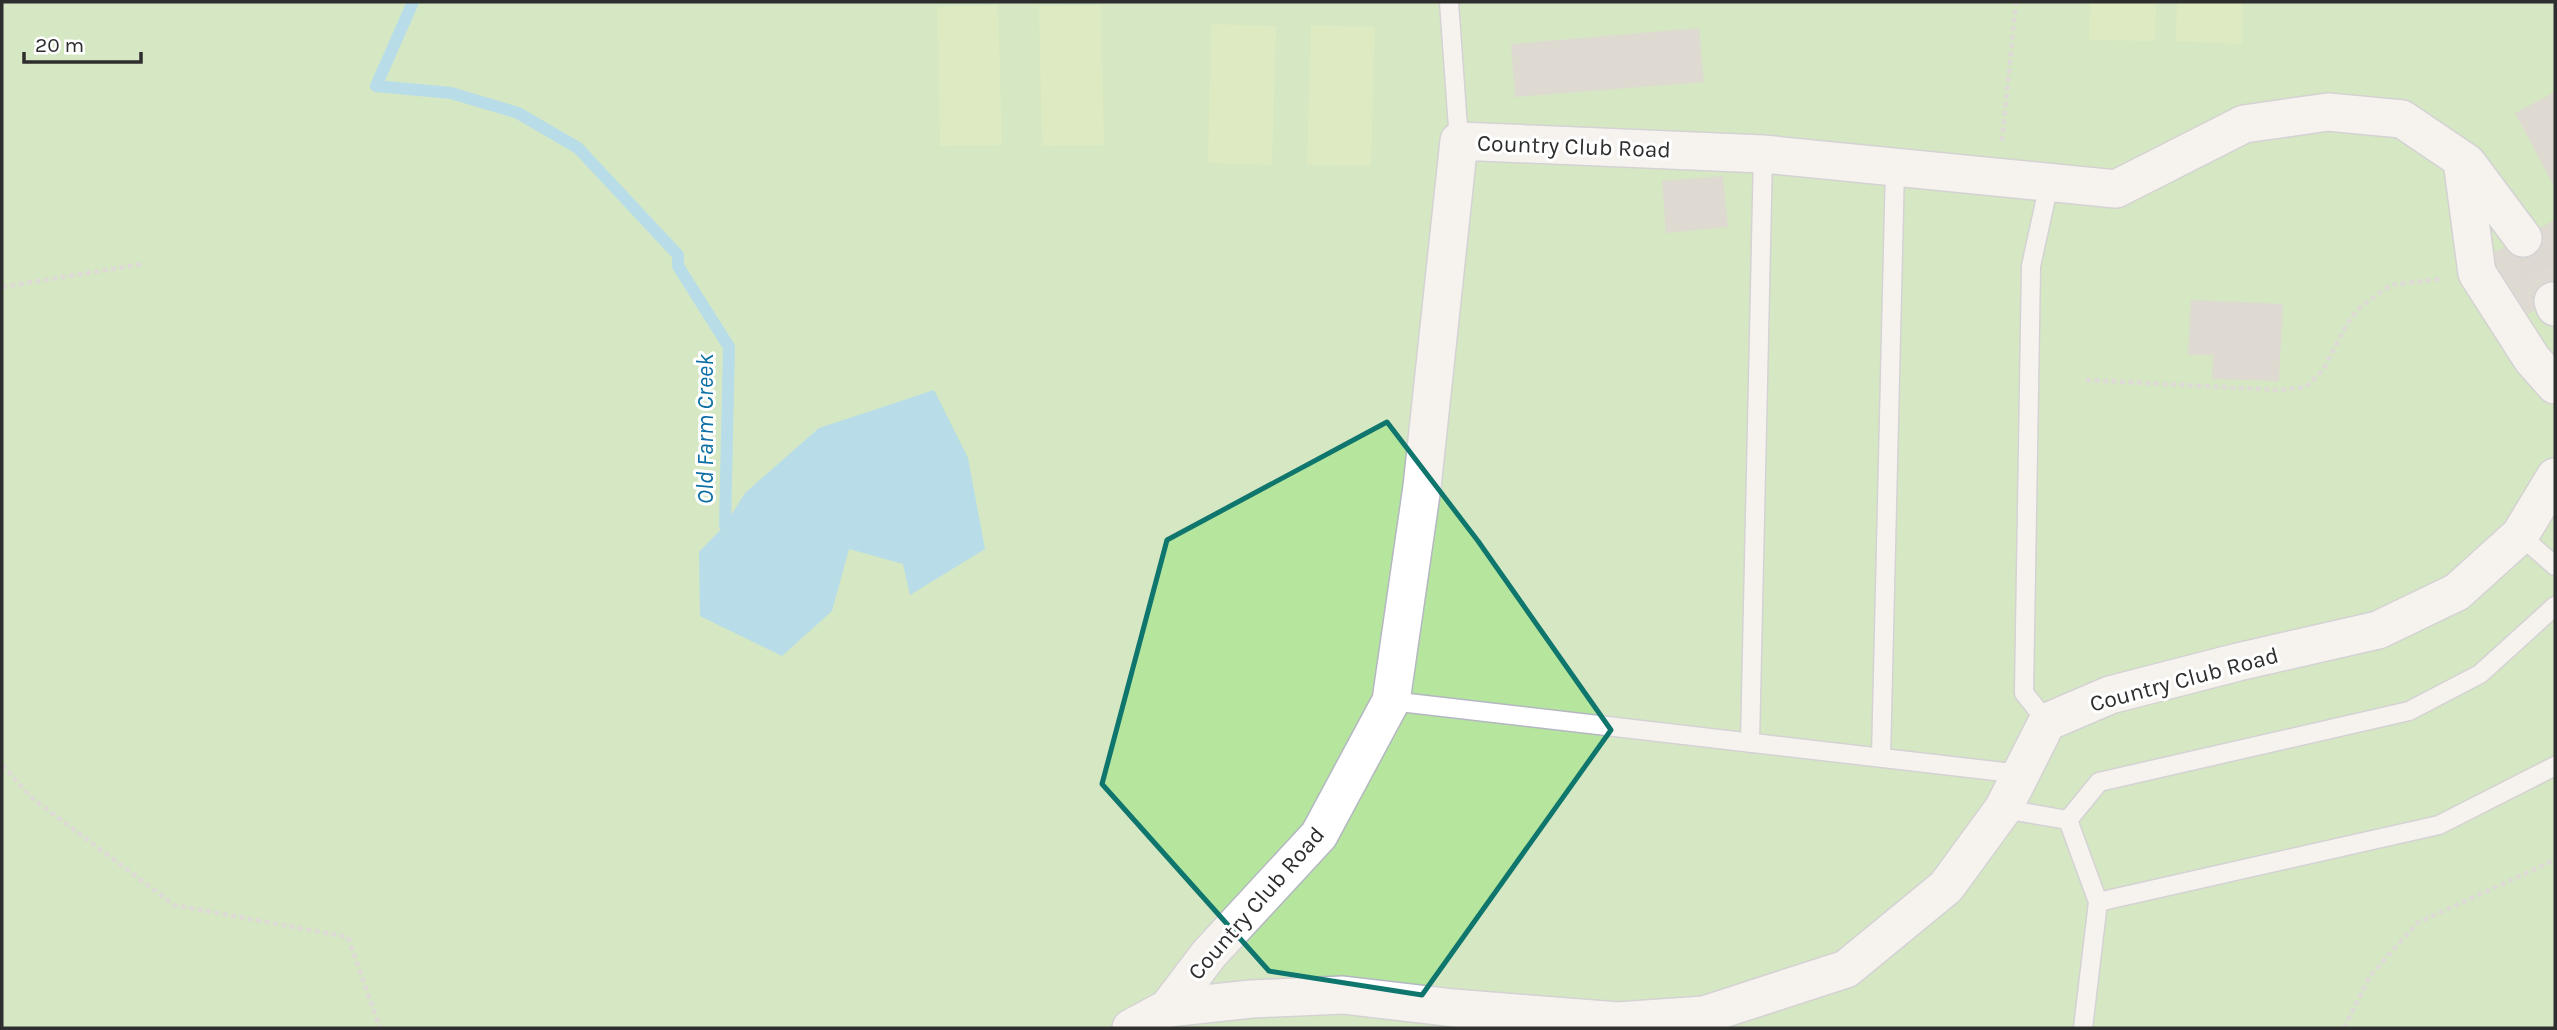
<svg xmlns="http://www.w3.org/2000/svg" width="2557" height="1030" font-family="Karla,sans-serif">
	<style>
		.green { fill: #b6e59e }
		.pitch { fill: #c9ec9a }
		.water { fill: #75cff0 }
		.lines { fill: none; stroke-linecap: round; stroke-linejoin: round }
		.stream { stroke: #75cff0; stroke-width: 12 }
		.building { fill: #cbc7bf }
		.street-tunnel { stroke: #c8c4bd; stroke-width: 37; stroke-dasharray: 37 18; stroke-linecap: butt }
		.lane-casing { stroke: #b4b7c1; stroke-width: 21 }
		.street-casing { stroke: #b4b7c1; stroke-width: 40 }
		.path { stroke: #c9c9c9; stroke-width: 4.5; stroke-dasharray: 5 3.5; stroke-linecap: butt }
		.lane { stroke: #fff; stroke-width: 18 }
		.street { stroke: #fff; stroke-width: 37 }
		.marked { fill: none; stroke: #0f766e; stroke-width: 5; stroke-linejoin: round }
		.labels { text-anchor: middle; stroke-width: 6; stroke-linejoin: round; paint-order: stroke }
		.street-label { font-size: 23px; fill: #2e2e2e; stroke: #fff }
		.water-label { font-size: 24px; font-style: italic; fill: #0d6fa3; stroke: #fff }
	</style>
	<rect width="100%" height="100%" fill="#efe9e1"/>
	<path class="green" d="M2,2H2555V1028H2Z"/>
	<path class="pitch" d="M2090,2H2156L2155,41L2089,40Z
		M2177,2H2243L2242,44L2176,41Z
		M998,5L1002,145L940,146L937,7Z
		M1101,5L1104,145L1042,146L1039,6Z
		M1211,24L1276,26L1272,165L1208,163Z
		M1311,25L1375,27L1371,166L1307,165Z"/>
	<path class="water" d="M934,390L968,458L985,549L910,595L903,564L849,549L832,611L782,656L700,616L699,552L725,525L745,493L819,428Z"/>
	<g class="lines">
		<path class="stream" d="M413,2L376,86L451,93L518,113L578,148L678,255V266L729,347L725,525"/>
	</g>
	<path class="building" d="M1699,28L1704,82L1515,97L1511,44Z
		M2555,92V188L2515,113Z
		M1723,176L1728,227L1666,233L1662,181Z
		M2555,220V299L2519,319L2486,257Z
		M2191,300L2283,304L2279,381L2212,379L2213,355H2188Z"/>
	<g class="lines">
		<path class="street-tunnel" d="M2523,238L2553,301"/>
		<defs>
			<path id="lane" d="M1449,2L1459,141
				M2520,535L2555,566
				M1391,701L2021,774
				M2047,722L2024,693L2031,266L2049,184
				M1750,743L1763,154
				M1881,758L1895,166
				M2003,809L2068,820
				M2068,820L2098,902L2439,825L2555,766
				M2068,820L2099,782L2409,711L2480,674L2555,606
				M2083,1028L2098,902"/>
			<path id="street" d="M2462,160L2477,273L2532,359L2555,385
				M2553,301L2555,307
				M1168,1008L1209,954L1319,835L1391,701L1422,487L1459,141L1763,154L2116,189L2244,124L2328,112L2402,119L2467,163L2523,238
				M1131,1028L1168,1008L1251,999L1343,995L1454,1008L1618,1021L1704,1015L1846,969L1946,887L2003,809L2047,722L2110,695L2238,662L2378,630L2457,592L2520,535L2555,477"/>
		</defs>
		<use href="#lane" class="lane-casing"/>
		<use href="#street" class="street-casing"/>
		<path class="path" d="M2002,141L2016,2
			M2,287L143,264
			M2086,380L2280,390L2306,387L2323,370L2347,324L2359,308L2391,285L2440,279
			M2,765L32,798L174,905L348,937L380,1028
			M2344,1028L2370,976L2417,923L2555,860"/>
		<use href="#lane" class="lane"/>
		<use href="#street" class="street"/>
	</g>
	<path d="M0 0H2557V1030H0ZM1387,422L1478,541L1611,730L1422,995L1269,971L1102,784L1167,540Z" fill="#efe9e1" fill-opacity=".55" fill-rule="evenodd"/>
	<path class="marked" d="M1387,422L1478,541L1611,730L1422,995L1269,971L1102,784L1167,540Z"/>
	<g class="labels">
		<g class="street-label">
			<text transform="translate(1574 146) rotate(2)" y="8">Country Club Road</text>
			<text transform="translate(2184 679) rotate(-15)" y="8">Country Club Road</text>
			<text transform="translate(1256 903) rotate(-49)" y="8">Country Club Road</text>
		</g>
		<g class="water-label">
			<text transform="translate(705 429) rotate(-90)" y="8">Old Farm Creek</text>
		</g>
	</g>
	<rect width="2557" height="1030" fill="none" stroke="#2e2e2e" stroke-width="7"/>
	<path d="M24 52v10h117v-10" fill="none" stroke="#2e2e2e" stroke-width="3.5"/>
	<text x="35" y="52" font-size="21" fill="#2e2e2e" stroke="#ffffff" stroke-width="5" paint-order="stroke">20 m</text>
</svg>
